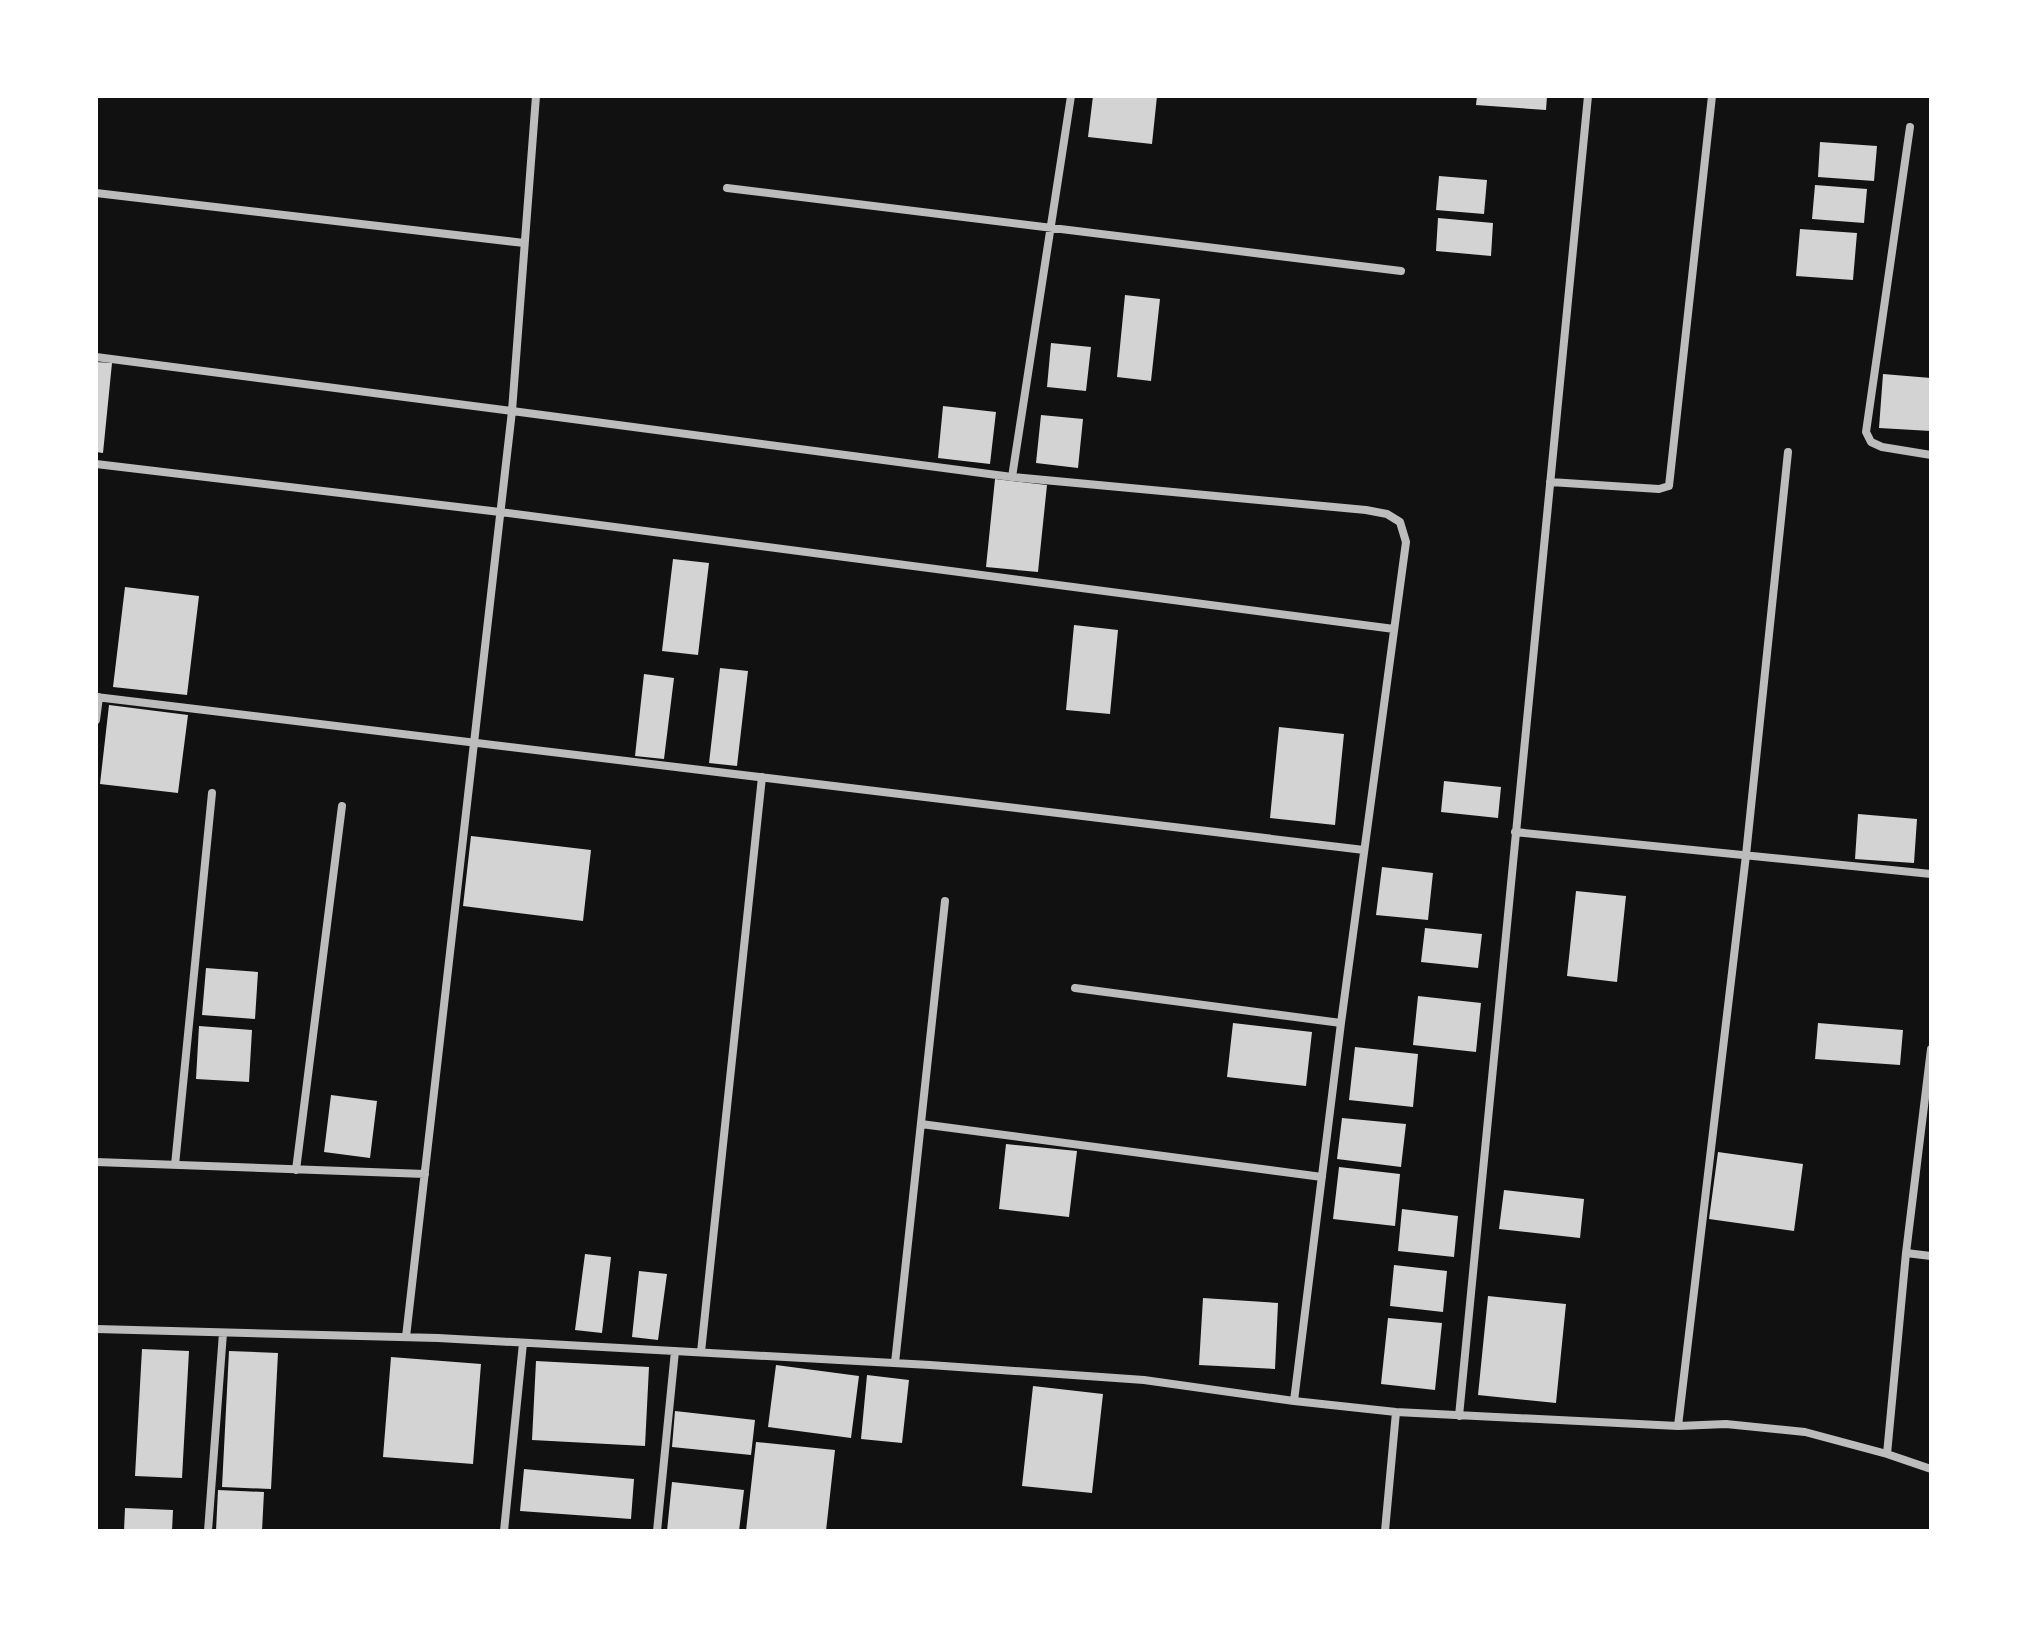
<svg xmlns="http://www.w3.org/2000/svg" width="2027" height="1627" font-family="Commissioner,sans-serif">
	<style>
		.building { fill: #d3d3d3 }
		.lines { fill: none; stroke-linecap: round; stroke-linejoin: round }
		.minor { stroke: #bcbcbc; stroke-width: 8 }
	</style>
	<rect width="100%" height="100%" fill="#111"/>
	<path class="building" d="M1093,96H1157L1152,144L1088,137Z
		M1477,96H1547L1546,110L1476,105Z
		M1820,142L1877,146L1874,181L1818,177Z
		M1439,176L1487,180L1484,214L1436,210Z
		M1815,185L1867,189L1864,223L1812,219Z
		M1438,218L1493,223L1491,256L1436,251Z
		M1800,229L1857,233L1853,280L1796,276Z
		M1125,295L1160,299L1151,381L1117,377Z
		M1051,343L1091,347L1086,391L1047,387Z
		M96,362L112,363L103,453L96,452Z
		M1883,374L1931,378V431L1879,428Z
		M943,406L996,412L990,464L938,458Z
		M1041,415L1083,419L1078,468L1036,463Z
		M995,479L1047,485L1038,572L986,567Z
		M673,559L709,563L698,655L662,651Z
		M125,587L199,596L187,695L113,687Z
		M1074,625L1118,630L1110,714L1066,710Z
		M720,668L748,671L737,766L709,763Z
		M644,674L674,678L664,759L635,756Z
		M109,705L188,715L178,793L100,784Z
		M1279,727L1344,734L1335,825L1270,818Z
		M1444,781L1501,787L1498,818L1441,812Z
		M1858,814L1917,819L1914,863L1855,859Z
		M471,836L591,850L583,921L463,906Z
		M1382,867L1433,873L1428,920L1376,915Z
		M1576,891L1626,896L1617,982L1567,976Z
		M1425,928L1482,934L1478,968L1421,962Z
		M206,968L258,972L255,1019L202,1015Z
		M1418,996L1481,1003L1476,1052L1413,1045Z
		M1233,1023L1312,1032L1306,1086L1227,1077Z
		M1818,1023L1903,1030L1900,1065L1815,1059Z
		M199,1026L252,1030L249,1082L196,1079Z
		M1355,1047L1418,1054L1413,1107L1349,1100Z
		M331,1095L377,1101L370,1158L324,1152Z
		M1342,1118L1406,1124L1401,1167L1337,1159Z
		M1006,1144L1077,1151L1069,1217L999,1209Z
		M1718,1152L1803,1164L1794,1231L1709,1219Z
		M1339,1167L1400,1174L1395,1226L1333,1219Z
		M1504,1190L1584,1199L1580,1238L1499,1229Z
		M1402,1209L1458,1216L1454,1257L1398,1251Z
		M585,1254L611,1257L602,1333L575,1330Z
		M1394,1265L1447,1271L1443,1312L1390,1306Z
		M639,1271L667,1274L658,1340L632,1337Z
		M1488,1296L1566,1304L1556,1403L1478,1395Z
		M1203,1298L1278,1303L1275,1369L1199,1365Z
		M1388,1318L1442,1323L1435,1390L1381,1384Z
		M142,1349L189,1351L182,1478L135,1476Z
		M229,1351L278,1353L271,1489L222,1487Z
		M391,1357L481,1364L473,1464L383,1457Z
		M536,1361L649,1367L645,1446L532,1440Z
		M776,1365L859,1376L851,1438L768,1427Z
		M867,1375L909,1380L902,1443L861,1439Z
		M1033,1386L1103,1394L1092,1493L1022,1486Z
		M675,1411L755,1420L751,1455L672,1447Z
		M756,1442L835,1450L826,1531H746Z
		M524,1469L634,1479L631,1519L520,1511Z
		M672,1482L744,1490L739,1531H667Z
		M218,1490L264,1492L262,1531H216Z
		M125,1508L173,1510L172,1531H124Z"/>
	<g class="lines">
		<path class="minor" d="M536,96L512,411L1012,477
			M1071,96L1012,477L1366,510L1387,514L1400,522L1406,542L1341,1023L1294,1401
			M1910,127L1866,432L1871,442L1882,447L1931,455
			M727,188L1401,271
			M96,193L524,243
			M96,357L512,411L406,1337
			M96,464L500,512L1394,629
			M1550,482L1659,489L1669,486L1712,96
			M96,697L1364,850
			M96,720L99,697
			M1515,832L1931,874
			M1075,988L1341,1023
			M921,1124L1322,1177
			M96,1162L425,1174
			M175,1165L212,793
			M296,1170L342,806
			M1906,1253L1931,1256
			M96,1329L438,1338L930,1365L1144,1380L1294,1401L1396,1412L1678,1426L1726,1424L1805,1432L1887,1454L1931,1469
			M701,1352L762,777
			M895,1363L945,901
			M1459,1416L1588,96
			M1678,1426L1746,855L1788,452
			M1887,1454L1906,1253L1931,1049
			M208,1531L223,1333
			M504,1531L523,1343
			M657,1531L675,1351
			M1385,1531L1396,1412"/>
	</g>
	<rect width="2027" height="1627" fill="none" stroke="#ffffff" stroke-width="196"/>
</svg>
